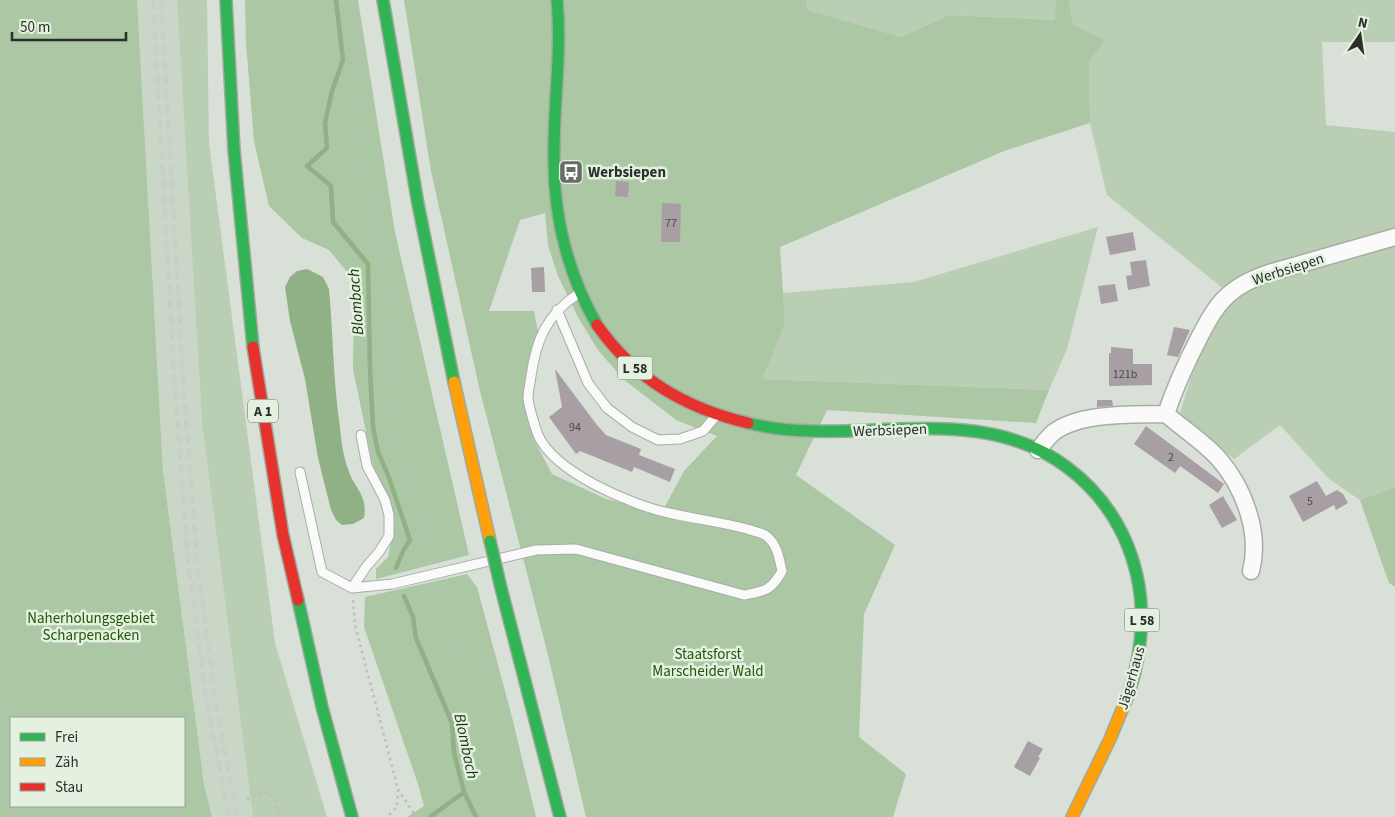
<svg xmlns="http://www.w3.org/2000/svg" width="1395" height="817" font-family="'Source Sans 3',sans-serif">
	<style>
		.built { fill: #cad7c7 }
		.green { fill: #baceb4 }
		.forest { fill: #abc7a3; fill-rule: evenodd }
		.water { fill: #90b086 }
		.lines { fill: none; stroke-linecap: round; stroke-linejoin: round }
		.stream { stroke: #90b086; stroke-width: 4.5 }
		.building { fill: #a79fa3 }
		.lane-casing { stroke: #a8ada6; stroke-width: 11 }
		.street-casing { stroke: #a8ada6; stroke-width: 19 }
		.fast-casing { stroke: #9eaa9b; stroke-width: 14 }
		.slow-casing { stroke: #9eaa9b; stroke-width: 14 }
		.jam-casing { stroke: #9eaa9b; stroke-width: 14 }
		.path { stroke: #bcbfbc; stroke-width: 2.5; stroke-dasharray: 2.5 4; stroke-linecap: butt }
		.lane { stroke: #f9faf9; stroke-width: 9 }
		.street { stroke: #f9faf9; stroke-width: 16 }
		.fast { stroke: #30b455; stroke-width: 11 }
		.slow { stroke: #ff9f0a; stroke-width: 11 }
		.jam { stroke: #e5322d; stroke-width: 11 }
		.rail { stroke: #cbcdca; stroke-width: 4; stroke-dasharray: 10 5; stroke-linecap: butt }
		.fast-bridge-casing { stroke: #9eaa9b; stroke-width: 14; stroke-linecap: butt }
		.fast-bridge { stroke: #30b455; stroke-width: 11 }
		.labels { text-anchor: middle; stroke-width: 5; stroke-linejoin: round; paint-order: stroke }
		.number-label { font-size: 12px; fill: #494b48 }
		.shield { fill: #e4f1e0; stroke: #626960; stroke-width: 1 }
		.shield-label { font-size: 14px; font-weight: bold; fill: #2a2f29 }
		.poi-label { font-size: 15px; font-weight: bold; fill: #2a2f29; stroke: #e4f1e0; text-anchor: start }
		.street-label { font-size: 15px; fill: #2a2f29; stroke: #e4f1e0 }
		.park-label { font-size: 15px; fill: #1f5804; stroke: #e4f1e0 }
		.water-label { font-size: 16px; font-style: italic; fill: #17350d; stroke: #e4f1e0 }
	</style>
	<rect width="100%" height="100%" fill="#d9e0d7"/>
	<path class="built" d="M137,0H177L202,423L253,817H212L204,784L163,471Z"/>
	<path class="green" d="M177,0H207L209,143L275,643L327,817H253L202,423Z
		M806,0H1056V20L949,15L901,37L806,10Z
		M1069,0H1395V42H1322L1326,125L1395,132V487L1360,500L1329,479L1280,425L1234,459L1180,413L1202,342L1234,297L1107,195L1090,123L1089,62L1104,40L1073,25Z
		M1098,227L1067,349L1049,390L761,379L785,323L783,293L914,282Z"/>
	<path class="forest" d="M0,0H137L163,471L204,784L212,817H0ZM11,718H184V806H11Z
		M245,0H358L395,232L469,555L376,579V569L388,557L395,521L390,500L374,471L353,369L354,280L329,250L302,238L269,206L254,141L246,43Z
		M404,0H806L807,10L901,37L949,15L1055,20L1056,0H1069L1073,25L1105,40L1089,62L1090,123L1004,151L780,247L785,323L762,379L1049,390L1036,423L827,410L796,475L895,545L864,614L859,737L906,774L893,817H586L548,655L480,391L431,171ZM545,213L548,245L558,276L579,319L598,350L623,379L676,420L717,436L684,471L662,512L606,499L552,474L534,440L523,398L538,332L534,311H489L520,220Z
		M1395,487V587L1389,583L1360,500Z
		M467,574L477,587L512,717L536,817H407L424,806L419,787L364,627L365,597Z"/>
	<path class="water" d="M307,269L323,277L329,289C333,333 333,376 339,420C341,436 342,453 348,469C354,489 368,494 364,518L353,524L342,525L336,520L331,510L318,458L305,379L290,321L285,287L290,277L297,271Z"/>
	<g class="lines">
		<path class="stream" d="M336,0L343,60L332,91L325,123L327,148L307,166L331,186L333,222L368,264L370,369L373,427L378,452L388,475L410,540L403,551L396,568
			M404,596L413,617L416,638L452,723L454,753L464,792L476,817
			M430,817L464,792"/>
	</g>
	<path class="building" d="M616,181L629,182L628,197L615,196Z
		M662,203L681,204L680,242H661Z
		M1133,232L1136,250L1110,255L1106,237Z
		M1146,260L1150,286L1128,290L1126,276L1132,275L1130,262Z
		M544,267L545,292H532L531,268Z
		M1115,284L1118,301L1101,304L1098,286Z
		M1174,327L1190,330L1178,357L1167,355Z
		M1111,347L1133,349V364H1152V385L1109,386V353H1111Z
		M555,369L597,425L606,435L641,449L639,455L675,469L670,482L634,467L632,472L580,451L576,454L549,417L562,407Z
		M1097,400H1112L1113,406L1097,407Z
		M1146,426L1224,484L1218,493L1180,466L1175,473L1134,444Z
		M1317,481L1326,496L1337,490L1343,494L1348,503L1336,510L1334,505L1303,522L1289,496Z
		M1223,496L1237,520L1222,528L1209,505Z
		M1028,741L1043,749L1038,757L1040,758L1030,776L1014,767Z"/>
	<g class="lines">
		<defs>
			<path id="lane" d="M557,310L588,383L607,408L632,427L658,440L680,439L703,431L715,417
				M300,472L322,572L352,588L392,584L536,550L576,549L744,595C765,591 771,591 782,571C779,558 777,543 765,535C760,532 752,531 747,529C721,522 695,519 669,513C631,505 554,472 538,435C535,427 529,407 528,399C528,391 530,383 531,376C536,340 547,314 578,294
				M352,588L366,567L379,552L389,536V515L385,500L367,466L361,435"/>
			<path id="street" d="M1166,414C1175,387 1187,361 1200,336C1207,323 1213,310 1223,300C1236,286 1252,279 1269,273L1395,237
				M1166,414C1182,428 1205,443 1219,459C1244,488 1261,533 1251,571
				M1038,450C1043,444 1048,437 1054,432C1082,412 1132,415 1166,414"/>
			<path id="fast" d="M226,0L234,150L253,347
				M383,0L418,204L454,382
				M557,0C562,54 553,107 554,160C554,219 568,274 597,325
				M748,423C853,450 974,396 1068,468C1092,486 1110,508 1123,535C1147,586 1146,640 1129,693
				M501,588L560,817
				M298,600L322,707L352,817"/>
			<path id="slow" d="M454,382L490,541
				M1072,817L1110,739L1129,693"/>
			<path id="jam" d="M597,325C635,379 685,408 748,423
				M253,347L283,535L298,600"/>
		</defs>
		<use href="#lane" class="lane-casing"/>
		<use href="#street" class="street-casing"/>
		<use href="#fast" class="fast-casing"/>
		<use href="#slow" class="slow-casing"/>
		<use href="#jam" class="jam-casing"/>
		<path class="path" d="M352,0L360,50L361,111L366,179L383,273L390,299L401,478L419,512L434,547L433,562
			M442,583L457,674L498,668
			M353,600L355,625L398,789L397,807L387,817
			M398,789L416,817
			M247,800C258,794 261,789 273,796L279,817"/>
		<use href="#lane" class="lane"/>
		<use href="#street" class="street"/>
		<use href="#fast" class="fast"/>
		<use href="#slow" class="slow"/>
		<use href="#jam" class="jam"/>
		<path class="rail" d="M153,0L175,391L188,561L206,698L229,817
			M161,0L184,392L197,560L215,697L237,817"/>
		<defs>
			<path id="fast-bridge" d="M490,541L501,588"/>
		</defs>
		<use href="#fast-bridge" class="fast-bridge-casing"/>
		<use href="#fast-bridge" class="fast-bridge"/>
	</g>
	<defs>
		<symbol id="bus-square" viewBox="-11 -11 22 22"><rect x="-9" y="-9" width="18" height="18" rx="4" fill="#676d66" stroke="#e4f1e0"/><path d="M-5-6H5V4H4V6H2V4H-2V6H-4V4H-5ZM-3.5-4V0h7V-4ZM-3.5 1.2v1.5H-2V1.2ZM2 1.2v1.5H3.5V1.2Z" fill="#fff"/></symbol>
	</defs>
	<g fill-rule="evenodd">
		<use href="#bus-square" x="557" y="158" width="28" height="28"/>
	</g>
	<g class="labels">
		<g class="number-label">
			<text x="671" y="227">77</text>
			<text x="1125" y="378">121b</text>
			<text x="575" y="431">94</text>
			<text x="1171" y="461">2</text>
			<text x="1310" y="505">5</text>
		</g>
		<g class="shield">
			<rect x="617.5" y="356.5" width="35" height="23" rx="4"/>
			<rect x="248" y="399.5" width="30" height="23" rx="4"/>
			<rect x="1124.5" y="608.5" width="35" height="23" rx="4"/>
		</g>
		<g class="shield-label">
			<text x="635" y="373">L 58</text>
			<text x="263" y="416">A 1</text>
			<text x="1142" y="625">L 58</text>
		</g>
		<g class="poi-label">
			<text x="588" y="177">Werbsiepen</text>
		</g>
		<g class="street-label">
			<text transform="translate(1288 269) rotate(-18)" y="5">Werbsiepen</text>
			<text transform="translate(890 430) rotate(-2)" y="5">Werbsiepen</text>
			<text transform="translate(1131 678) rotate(-74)" y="5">Jägerhaus</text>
		</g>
		<g class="park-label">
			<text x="91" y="623">Naherholungsgebiet<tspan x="91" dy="17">Scharpenacken</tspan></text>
			<text x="708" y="659">Staatsforst<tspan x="708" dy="17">Marscheider Wald</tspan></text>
		</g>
		<g class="water-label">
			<text transform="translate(355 302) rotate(-94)" y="6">Blombach</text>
			<text transform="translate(467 746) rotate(78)" y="6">Blombach</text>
		</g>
	</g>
	<rect x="10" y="717" width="175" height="90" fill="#e4f1e0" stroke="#9aa397"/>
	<rect x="20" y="733" width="25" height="8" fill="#30b455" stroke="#9aa397"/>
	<text x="55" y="742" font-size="15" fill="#2a2f29">Frei</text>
	<rect x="20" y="758" width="25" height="8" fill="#ff9f0a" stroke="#9aa397"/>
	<text x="55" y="767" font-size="15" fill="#2a2f29">Zäh</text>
	<rect x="20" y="783" width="25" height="8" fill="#e5322d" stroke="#9aa397"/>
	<text x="55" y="792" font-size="15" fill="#2a2f29">Stau</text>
	<g transform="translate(1360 35) rotate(13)" stroke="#e4f1e0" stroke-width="4" paint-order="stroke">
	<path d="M0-4L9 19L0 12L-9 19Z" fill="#2a2f29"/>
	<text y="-8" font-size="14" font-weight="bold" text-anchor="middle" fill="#2a2f29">N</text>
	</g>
	<path d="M12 32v8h114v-8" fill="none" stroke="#2a2f29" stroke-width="2.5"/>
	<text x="20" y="32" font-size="15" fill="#2a2f29" stroke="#e4f1e0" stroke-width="4" paint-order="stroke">50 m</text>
</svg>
